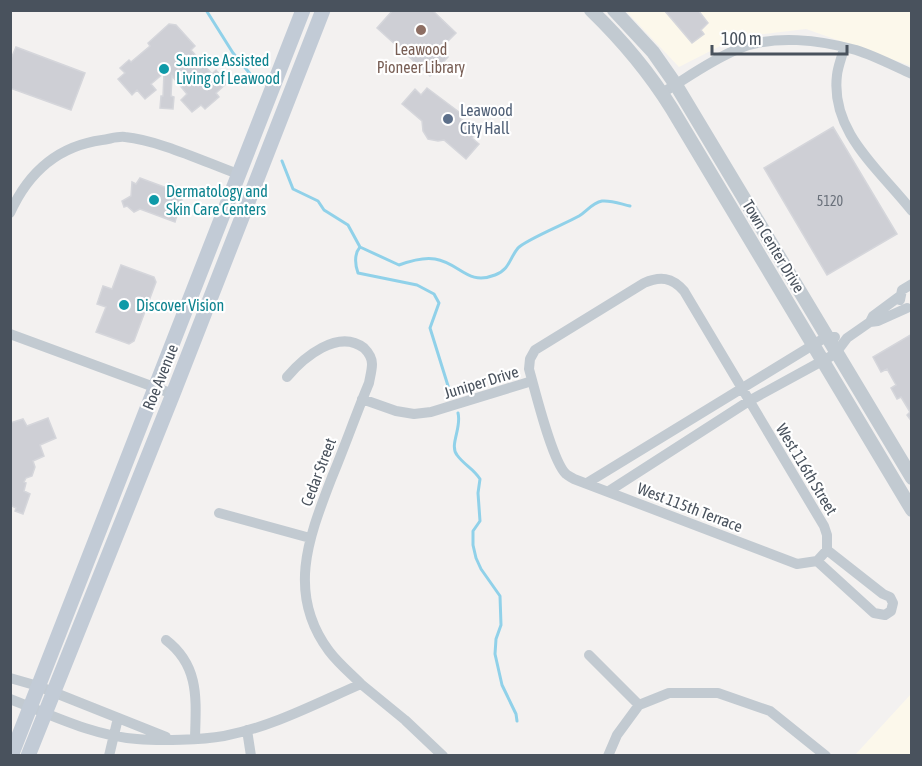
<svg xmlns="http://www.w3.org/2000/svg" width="922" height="766" font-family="'Asap Condensed',sans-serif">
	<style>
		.commercial { fill: #fcf8eb }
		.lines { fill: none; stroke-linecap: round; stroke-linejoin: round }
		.stream { stroke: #90d1e9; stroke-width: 3 }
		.building { fill: #cecfd5; stroke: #d5d6db; stroke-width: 1.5 }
		.minor { stroke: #c2cad1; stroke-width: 10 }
		.tertiary { stroke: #c2cad1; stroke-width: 14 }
		.secondary { stroke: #c2cbd6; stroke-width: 15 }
		.education-dot { fill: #8d6e63; stroke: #fff; stroke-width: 2 }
		.culture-dot { fill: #0f9aa8; stroke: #fff; stroke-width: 2 }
		.service-dot { fill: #5c6f8a; stroke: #fff; stroke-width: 2 }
		.labels { text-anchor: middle; stroke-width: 4.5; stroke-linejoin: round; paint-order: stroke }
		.number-label { font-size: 14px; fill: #6a717b }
		.education-label { font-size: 16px; fill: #785e54; stroke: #fff }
		.culture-label { font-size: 16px; fill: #0d838f; stroke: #fff; text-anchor: start }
		.service-label { font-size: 16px; fill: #4e5e75; stroke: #fff; text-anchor: start }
		.street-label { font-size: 16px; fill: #49525d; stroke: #fff }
	</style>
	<rect width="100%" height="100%" fill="#f3f1f0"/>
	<path class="commercial" d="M626,11H911V66L806,29L738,37L679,67Z
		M911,694V755H855Z"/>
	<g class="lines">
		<path class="stream" d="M206,10L233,53L251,75
			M282,161L293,189L318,201L324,210L348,225L360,247L399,265C410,261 424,257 435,259C460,263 467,286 495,275C510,269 509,259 518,248C525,240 567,223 579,216C587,211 592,203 602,201C611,200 621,204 630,206
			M360,247C354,254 355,265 358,273L417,285L434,294L439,303L430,328L449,389
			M458,413C462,428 449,445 457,455C464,465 473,468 480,479L478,493L480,521L473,531V545L476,558L481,569L500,596L501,625L496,639L495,654L502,685L516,714L517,721"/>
	</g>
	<path class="building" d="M393,10H432L456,33L440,49L448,57L430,76L377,28Z
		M664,10H698L708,23L701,30L704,34L692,43Z
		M169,24L176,25L195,46L191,50L212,74L216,70L227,83L216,93L219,97L205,109L201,105L192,112L181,100L187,94L172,76L171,96L174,97L173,109L160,108L161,96H163L164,73L151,84L156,90L145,99L137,90L132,95L118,79L125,73L120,68L129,60L131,62L150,46L148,43Z
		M16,47L85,73L71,110L10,88V61Z
		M427,88L463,115L460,118L477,132L472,138L479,144L466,159L444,140L438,141L428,139L423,131L422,121L402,104L415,89L421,95Z
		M833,127L897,234L827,275L764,168Z
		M140,178L167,188L169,183L181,189L183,196L175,222L140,209L134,212L127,206L124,207L122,201L131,196L132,182L136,184Z
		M121,265L154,277L156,282L134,341L129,344L96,332L106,307L97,304L103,286L112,289Z
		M912,334V422L907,415L910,412L901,397L897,399L891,388L896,385L887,369L881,372L873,357Z
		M48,418L56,438L40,445L44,456L33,461L35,467L32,476L26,478L24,482L26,483L24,491L30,494L23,514L15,511L16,508L10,505V423L23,419L27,426Z"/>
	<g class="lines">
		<path class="minor" d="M844,48C842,57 838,66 837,75C830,132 880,170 912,211
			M662,93C687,78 711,60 738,49C774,34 820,40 856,50C875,56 894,66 912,74
			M10,213C28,173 58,146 102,140C110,139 118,136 125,137C158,140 205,162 238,174
			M900,300L902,290L912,284
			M870,322L878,321L907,308
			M10,334L173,394
			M287,377C303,358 338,328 364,348C368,352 372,358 372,364C372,370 370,377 369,383C356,414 345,446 332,477C309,537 286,593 329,651C338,663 350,673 361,684
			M362,399L396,411L414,414L431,412L532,381
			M587,483L826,337H835
			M609,491L749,401L835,354L847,338L870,322L873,316L900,296
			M219,513L310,538
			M817,561L874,613L885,615L891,611L893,603L890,597L883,594L827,550V535L824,526L684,291C672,277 660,276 644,283L535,350L530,359L529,369C535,390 552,461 566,474C568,476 571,477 574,479L797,564L817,561L827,550
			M166,640C200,666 196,700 195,738
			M589,655L639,705
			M10,678L38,686L166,737
			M10,699C51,715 94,736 137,739C160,741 202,740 224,736C272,727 317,703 361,684L405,720L443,756
			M639,705L669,693H718L770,711L826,756
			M247,730L251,756
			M109,756L118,718
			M608,756L617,735L639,705"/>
		<path class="tertiary" d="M591,10C623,41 649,72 672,109L912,510
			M614,10L653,52L676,85L912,478"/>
		<path class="secondary" d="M11,756L303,10
			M28,756L173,394L323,10"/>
	</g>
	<circle class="education-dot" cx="421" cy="30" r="6"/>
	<g class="culture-dot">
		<circle cx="164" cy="69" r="6"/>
		<circle cx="154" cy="200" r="6"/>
		<circle cx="124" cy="305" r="6"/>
	</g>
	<circle class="service-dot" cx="448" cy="119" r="6"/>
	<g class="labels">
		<g class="number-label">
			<text x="830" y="206">5120</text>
		</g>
		<g class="education-label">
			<text x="421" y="55">Leawood<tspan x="421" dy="18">Pioneer Library</tspan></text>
		</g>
		<g class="culture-label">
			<text x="176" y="66">Sunrise Assisted<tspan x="176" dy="18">Living of Leawood</tspan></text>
			<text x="166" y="197">Dermatology and<tspan x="166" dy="18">Skin Care Centers</tspan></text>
			<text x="136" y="311">Discover Vision</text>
		</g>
		<g class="service-label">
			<text x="460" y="116">Leawood<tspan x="460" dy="18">City Hall</tspan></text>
		</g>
		<g class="street-label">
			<text transform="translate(774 246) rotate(59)" y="6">Town Center Drive</text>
			<text transform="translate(160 377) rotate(-68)" y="6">Roe Avenue</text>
			<text transform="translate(481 382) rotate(-17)" y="6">Juniper Drive</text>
			<text transform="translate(807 469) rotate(59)" y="6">West 116th Street</text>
			<text transform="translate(318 472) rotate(-69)" y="6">Cedar Street</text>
			<text transform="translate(690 507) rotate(21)" y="6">West 115th Terrace</text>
		</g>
	</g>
	<rect width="922" height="766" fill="none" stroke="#49525d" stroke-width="24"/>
	<path d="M712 45v9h135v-9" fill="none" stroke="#49525d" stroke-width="3"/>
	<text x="721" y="45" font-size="18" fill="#49525d" stroke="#ffffff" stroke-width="4.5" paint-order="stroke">100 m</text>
</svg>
